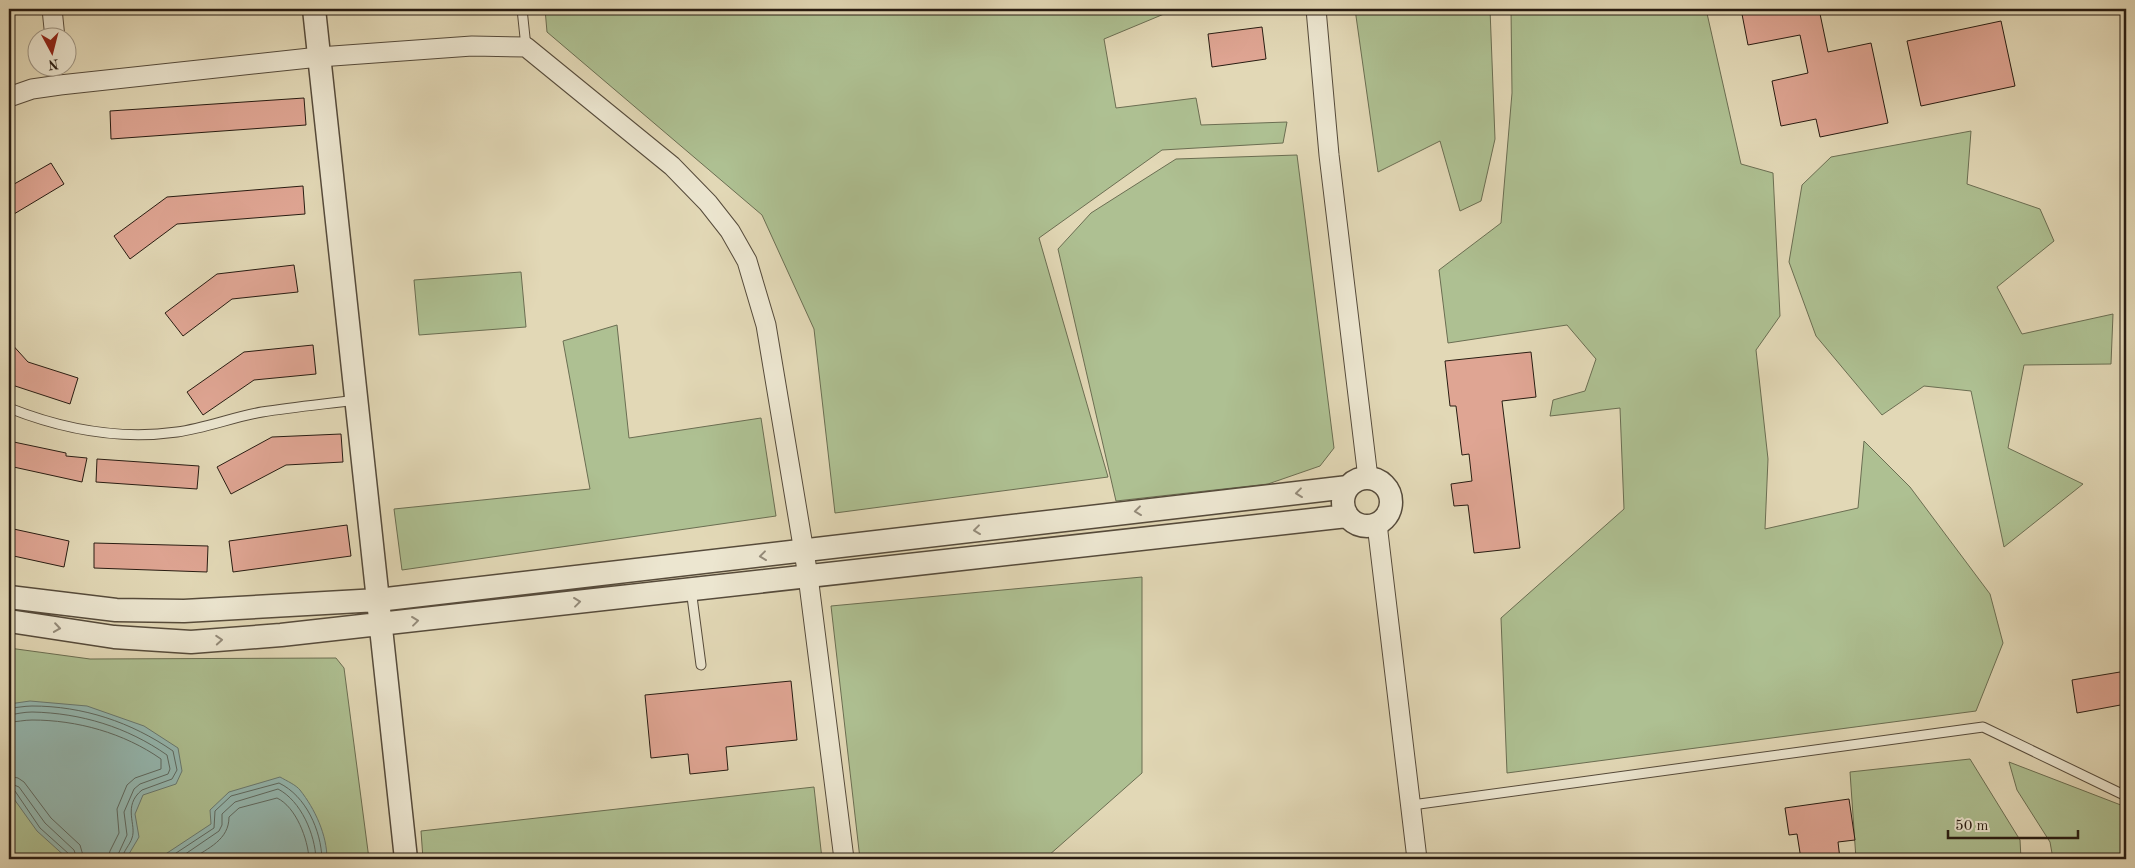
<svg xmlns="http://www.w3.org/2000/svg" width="2135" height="868" font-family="'Old Standard TT',serif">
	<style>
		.green { fill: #aec092; stroke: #6b6e52 }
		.water { fill: #95b9b2; stroke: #697a72 }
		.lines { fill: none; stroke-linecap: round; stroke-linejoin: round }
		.shore { stroke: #5e6a62; stroke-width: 1 }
		.building { fill: #dfa593; stroke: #281c12 }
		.service-casing { stroke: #564b3b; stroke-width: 11 }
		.minor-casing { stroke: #564b3b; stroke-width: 21 }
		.tertiary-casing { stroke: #564b3b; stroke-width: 25 }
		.service { stroke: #ece6d0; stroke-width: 9 }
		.minor { stroke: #ece6d0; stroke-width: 19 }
		.tertiary { stroke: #ece6d0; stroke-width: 22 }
		.oneway { stroke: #948b7a }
	</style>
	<rect width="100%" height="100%" fill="#e2d8b6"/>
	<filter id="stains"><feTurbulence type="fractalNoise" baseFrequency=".004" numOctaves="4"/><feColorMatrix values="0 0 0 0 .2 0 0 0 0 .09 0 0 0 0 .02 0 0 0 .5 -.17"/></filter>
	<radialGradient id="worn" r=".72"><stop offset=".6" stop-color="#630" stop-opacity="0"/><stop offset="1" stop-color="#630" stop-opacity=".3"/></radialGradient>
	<path class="green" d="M545,9H1176L1104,39L1116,108L1196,98L1201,125L1287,122L1283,143L1162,150L1039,238L1108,477L835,513L814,329L762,215L547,32Z
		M1355,9H1490L1495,139L1481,201L1460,211L1440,141L1378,172Z
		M1511,9H1706L1741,164L1773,173L1780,316L1756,350L1768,459L1765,529L1858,508L1864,441L1910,487L1990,594L2003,643L1976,711L1507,773L1501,618L1624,509L1620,408L1550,416L1553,400L1585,391L1596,359L1567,325L1448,343L1439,270L1501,223L1512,93Z
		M1971,131L1967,184L2040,209L2054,241L1997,287L2022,334L2113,314L2111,364L2024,365L2008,448L2083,484L2004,547L1971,391L1924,386L1882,415L1816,336L1789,262L1802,185L1831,157Z
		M1297,155L1334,448L1320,466L1268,484L1116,501L1058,249L1091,213L1176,159Z
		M521,272L526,327L419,335L414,280Z
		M617,325L629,438L761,418L776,516L402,570L394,509L590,489L563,341Z
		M1142,577V773L1048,856V859H860L831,606Z
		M9,648L90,659L336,658L344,668L369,859H11L9,857Z
		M1970,759L2020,840L2021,859H1856L1850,772Z
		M2009,762L2126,807V859H2053L2050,842L2017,790Z
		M814,787L822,859H423L421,831Z"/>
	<path class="water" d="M30,701L87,706L144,726L178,748L182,771L176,784L143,795L135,814L139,837L126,859H68L37,831L9,792V704Z
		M280,777C287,781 296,785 300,790C315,809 327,835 327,859H158L211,824L210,810L229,792Z"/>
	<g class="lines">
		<path class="shore" d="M9,708C16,708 24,706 32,706C83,706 131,722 173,751L177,770L172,779L142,790C122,806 137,825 132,838C130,845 123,851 122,859
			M9,715C16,714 24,712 32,712C81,713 127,727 167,755L170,769L168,774L140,784L134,789L124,812L127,835L116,859
			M9,722C17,722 24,720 32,720C77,720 124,733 161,759V769L135,778L127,785L117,809L119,833L110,851L108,859
			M9,776L18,778L24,782L51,818L80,845L84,859
			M9,783L19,787L45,823L74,850L77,859
			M9,790L15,791L40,828L69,854L70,859
			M167,859L214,828L215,811L231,796L279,783C306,796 321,830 322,859
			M178,859L219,831L222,825V814L235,802L278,789C301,801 315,834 316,859
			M192,859C208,848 229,840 229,817L239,808L277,798C296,807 308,839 309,859"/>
	</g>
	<path class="building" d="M1741,9H1819L1828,52L1871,43L1888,123L1820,137L1816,119L1781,126L1772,81L1808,73L1800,35L1748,45Z
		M2001,21L2015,86L1921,106L1907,41Z
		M1262,27L1266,59L1212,67L1208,34Z
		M304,98L306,125L111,139L110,111Z
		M51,163L64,184L9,217V187Z
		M303,186L305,214L177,224L130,259L114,236L167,197Z
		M294,265L298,292L232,299L183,336L165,313L217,274Z
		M9,341L28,362L78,378L70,404L9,384Z
		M313,345L316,374L254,380L203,415L187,392L244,352Z
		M1531,352L1536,397L1502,401L1520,548L1474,553L1468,505L1454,506L1451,484L1472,481L1469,454L1462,455L1456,406H1450L1445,361Z
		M341,434L343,462L286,465L231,494L217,467L272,437Z
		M9,441L66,453V456L87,458L82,482L9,466Z
		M97,459L199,466L197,489L96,482Z
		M347,525L351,556L233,572L229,541Z
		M9,528L69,541L64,567L9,555Z
		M94,543L208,546L207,572L94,568Z
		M2126,671V704L2077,713L2072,680Z
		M791,681L797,740L726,747L728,770L690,774L688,754L651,758L645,695Z
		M1849,799L1855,840L1838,842L1840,859H1801L1797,834L1789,835L1785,808Z"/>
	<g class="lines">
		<defs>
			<path id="service" d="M522,9L526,47
				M9,408C62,429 120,440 177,432C206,428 233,417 262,412C293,407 325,404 356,400
				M691,589L701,665
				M1412,805L1983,727L2126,796"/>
			<path id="minor" d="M52,9L55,38
				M1316,9L1329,155L1368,478
				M9,97L32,89L60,85L319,57L472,46L526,47L672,166L708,203L730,231L747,261L766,325L808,576L844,859
				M1377,524L1417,859"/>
			<path id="tertiary" d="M314,9L406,859
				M1343 502a24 24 0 1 1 48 0a24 24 0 1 1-48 0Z
				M9,597L116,610L184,611L378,600L1348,487
				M9,621L114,637L191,642L281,635L1347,516"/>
		</defs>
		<use href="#service" class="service-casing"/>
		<use href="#minor" class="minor-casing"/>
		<use href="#tertiary" class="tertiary-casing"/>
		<use href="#service" class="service"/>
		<use href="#minor" class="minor"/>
		<use href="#tertiary" class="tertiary"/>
	</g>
	<defs><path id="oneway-chevron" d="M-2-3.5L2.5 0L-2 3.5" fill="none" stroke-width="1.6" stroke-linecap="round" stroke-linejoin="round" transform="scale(1.25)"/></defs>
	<g class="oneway">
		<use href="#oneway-chevron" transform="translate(1299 493) rotate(173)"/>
		<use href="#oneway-chevron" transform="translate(1138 511) rotate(173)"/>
		<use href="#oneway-chevron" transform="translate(977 530) rotate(173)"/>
		<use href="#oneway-chevron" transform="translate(763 556) rotate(173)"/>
		<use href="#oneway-chevron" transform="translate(577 602) rotate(-7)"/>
		<use href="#oneway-chevron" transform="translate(415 621) rotate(-7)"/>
		<use href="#oneway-chevron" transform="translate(57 628) rotate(8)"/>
		<use href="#oneway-chevron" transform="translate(219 640) rotate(-4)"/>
	</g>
	<rect width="2135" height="868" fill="none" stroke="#e2d8b6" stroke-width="30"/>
	<rect x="10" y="10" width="2115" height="848" fill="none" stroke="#281c12" stroke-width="2.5"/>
	<rect x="15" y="15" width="2105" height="838" fill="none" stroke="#281c12"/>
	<g transform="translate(52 52) rotate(173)"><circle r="24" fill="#ece6d0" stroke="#9e9584"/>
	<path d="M0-4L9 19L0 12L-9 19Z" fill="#8f2418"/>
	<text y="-8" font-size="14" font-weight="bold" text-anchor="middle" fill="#281c12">N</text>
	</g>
	<path d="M1948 830v8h130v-8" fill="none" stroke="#281c12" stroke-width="2.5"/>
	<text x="1955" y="830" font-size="15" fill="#281c12" stroke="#ece6d0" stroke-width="4" paint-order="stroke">50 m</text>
	<rect width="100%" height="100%" filter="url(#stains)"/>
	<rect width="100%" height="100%" fill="url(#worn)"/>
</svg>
